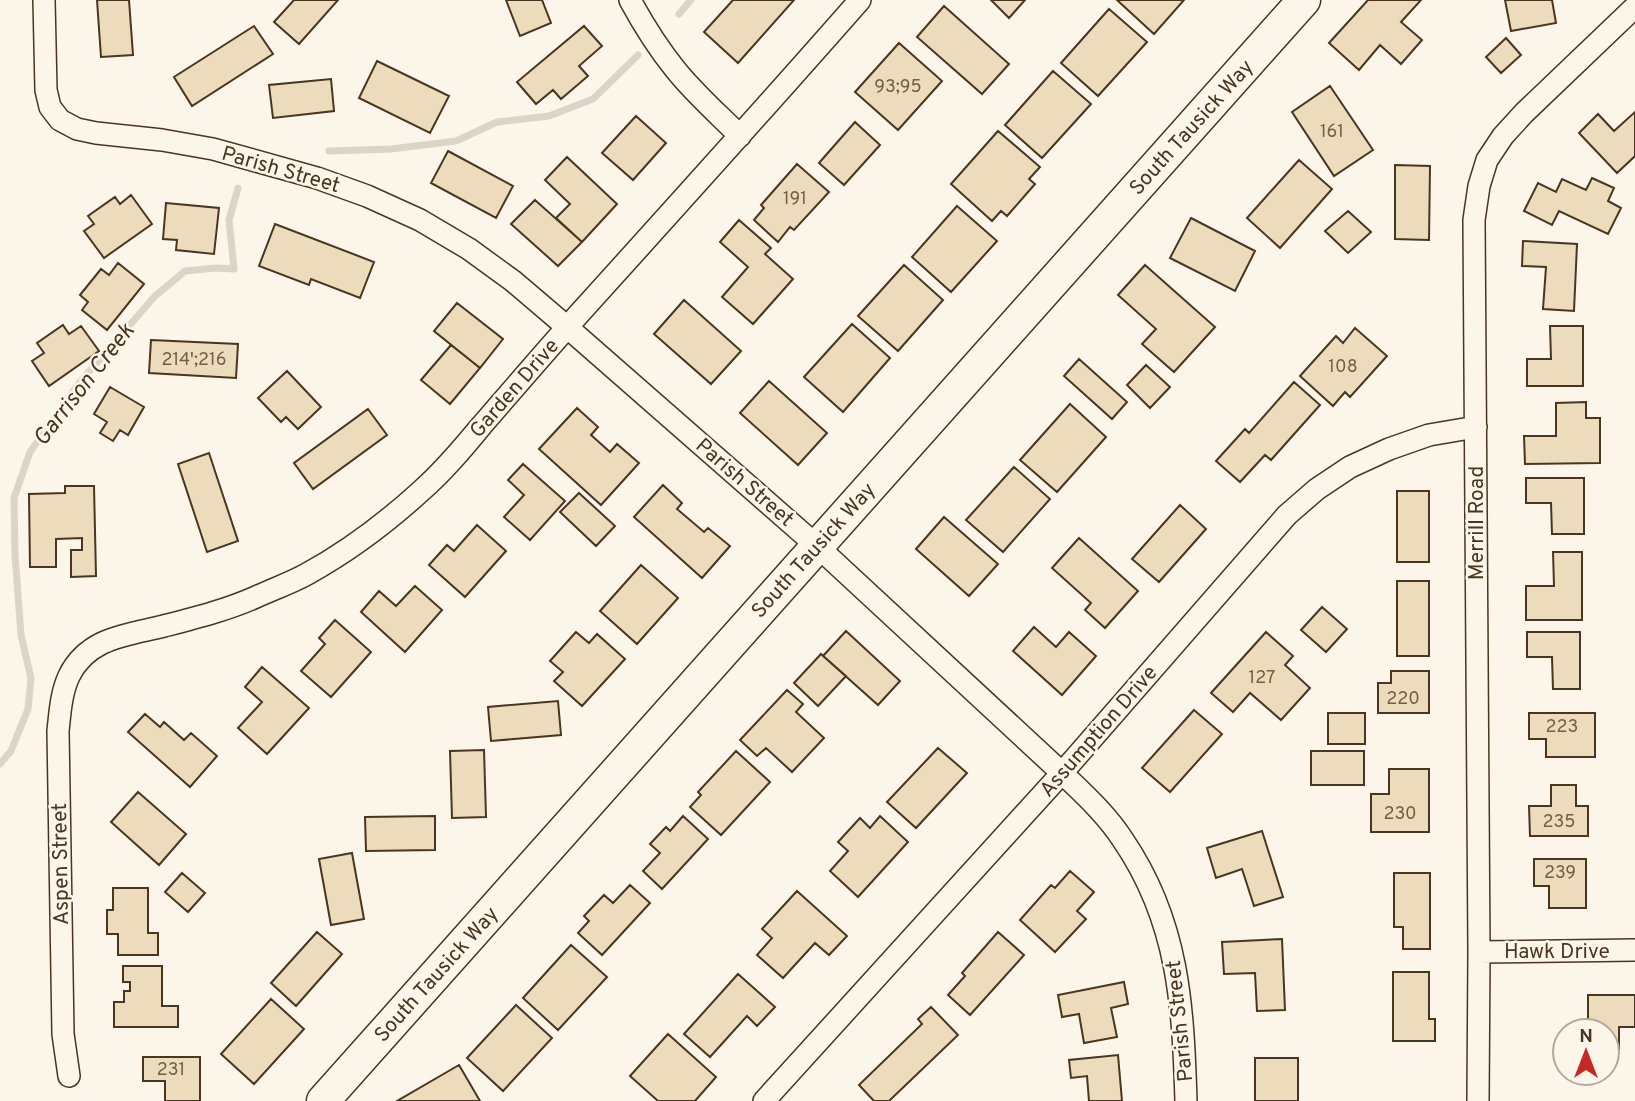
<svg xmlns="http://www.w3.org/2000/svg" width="1635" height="1101" font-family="Overpass,sans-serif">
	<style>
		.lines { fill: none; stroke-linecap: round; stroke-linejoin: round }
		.stream { stroke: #dcd4c6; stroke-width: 7 }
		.building { fill: #ecdcbc; stroke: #4a3520; stroke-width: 2 }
		.street-casing { stroke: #4a3520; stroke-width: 24 }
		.secondary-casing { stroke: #4a3520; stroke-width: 35 }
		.street { stroke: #fbf6e9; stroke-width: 21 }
		.secondary { stroke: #fbf6e9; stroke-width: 32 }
		.labels { text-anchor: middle; stroke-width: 5; stroke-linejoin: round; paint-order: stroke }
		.number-label { font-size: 18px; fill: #725f47 }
		.street-label { font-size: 21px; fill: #4a3520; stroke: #fbf6e9 }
		.water-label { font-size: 23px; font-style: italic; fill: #4a3520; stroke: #fbf6e9 }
	</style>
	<rect width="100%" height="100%" fill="#fbf6e9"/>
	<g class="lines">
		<path class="stream" d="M679,14L691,0
			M329,151L391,149L456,141L497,122L549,116L593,99L638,55
			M0,764L11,751L28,709L31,678L21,635L15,555L14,498L30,452L80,382L155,296L185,271L216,268L234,269L229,220L238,188"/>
	</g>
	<path class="building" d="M97,0H129L133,55L101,57Z
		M294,0H338L299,44L274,22Z
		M506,0H542L551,23L520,36Z
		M733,0H794L738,63L704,32Z
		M991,0H1025L1009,18Z
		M1117,0H1184L1154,34Z
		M1368,0H1421L1401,22L1422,40L1401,64L1380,45L1359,70L1329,43Z
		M1505,0H1552L1556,23L1511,31Z
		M944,6L1009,64L982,94L917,37Z
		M1109,9L1147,42L1098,96L1061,63Z
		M254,26L273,54L192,106L174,77Z
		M584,26L602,46L579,66L588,76L561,99L553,90L536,104L517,82Z
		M1506,38L1521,55L1501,73L1486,57Z
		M899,43L942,81L898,130L855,92Z
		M377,61L449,96L430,133L359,98Z
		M1053,71L1091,104L1042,158L1005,125Z
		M331,79L334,111L273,118L269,85Z
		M1330,86L1373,150L1334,176L1292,112Z
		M1635,112V156L1617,173L1579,133L1598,114L1614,131Z
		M636,116L666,143L633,180L602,153Z
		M855,122L880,145L844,185L819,163Z
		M998,131L1040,167L1029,179L1035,184L1007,216L1001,211L992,221L951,184Z
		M448,151L513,186L496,218L431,183Z
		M567,157L617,204L582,242L556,218L570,204L545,180Z
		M1299,160L1332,189L1280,248L1247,218Z
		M797,164L829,192L794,230L790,227L778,242L754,220L764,208L761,205Z
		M1395,165L1430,166L1429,240L1395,239Z
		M1592,178L1614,188L1608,201L1621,208L1608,234L1559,211L1552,225L1524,211L1538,183L1556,192L1562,179L1586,190Z
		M131,195L152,224L104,258L84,231L94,224L88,216L115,197L120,204Z
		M535,200L582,242L558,266L511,224Z
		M166,203L219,208L214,254L176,250L177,240L163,239Z
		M957,206L997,241L951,292L912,257Z
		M1348,211L1371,232L1348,253L1325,231Z
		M1191,218L1255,251L1235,291L1170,258Z
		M739,220L771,248L765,254L793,279L753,324L722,297L748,267L720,242Z
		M275,224L374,262L360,298L311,279L309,285L259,266Z
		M1523,241L1577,244L1574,311L1543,309L1546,267L1522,266Z
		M118,263L144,284L107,330L82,310L88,302L80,295L101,269L109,275Z
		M904,265L943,300L898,351L858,316Z
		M1145,265L1215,327L1174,372L1142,344L1156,329L1118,295Z
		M684,300L741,351L711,384L654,334Z
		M457,303L503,339L480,368L434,331Z
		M852,324L890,358L843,412L804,377Z
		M63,325L69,334L81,326L99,351L49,386L32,361L44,353L37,343Z
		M1550,326H1583V386H1527V359H1551Z
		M1355,328L1387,356L1350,397L1345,392L1333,406L1300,376L1336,336L1343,343Z
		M151,340L238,344L236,378L149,373Z
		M451,345L480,368L450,404L421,380Z
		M1079,359L1127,402L1112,419L1064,376Z
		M1146,365L1170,387L1150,408L1127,385Z
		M287,371L321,407L298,429L286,417L281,422L258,398Z
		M769,381L827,433L798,465L740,413Z
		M1294,382L1320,405L1271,460L1265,455L1240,482L1216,461L1245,429L1249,433Z
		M110,387L144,407L128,435L120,430L113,441L100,433L107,422L94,414Z
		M1586,402V418H1600V463L1525,464L1524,436H1556V403Z
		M1070,404L1106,437L1057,492L1020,460Z
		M577,408L598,427L591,435L610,452L617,444L639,463L601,505L539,449Z
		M368,409L387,435L313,489L294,463Z
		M209,453L238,541L207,552L178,464Z
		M523,464L565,501L530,540L504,517L524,495L508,480Z
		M1014,467L1050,499L1003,552L966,520Z
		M1526,478H1584V534H1552L1551,503H1526Z
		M663,485L682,503L677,509L704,532L708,528L730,546L702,578L634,517Z
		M65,486H94L96,576L71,577V550H82V538L56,539V567H30L29,494L65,493Z
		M1397,491H1429V562H1397Z
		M579,493L615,526L596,546L560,512Z
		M1180,505L1206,529L1159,582L1132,559Z
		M944,517L998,564L969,596L916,549Z
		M477,525L506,551L465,597L429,565L447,545L454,551Z
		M1079,538L1138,591L1105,628L1085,610L1091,603L1052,568Z
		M1553,552H1582V620H1526V586H1554Z
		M641,565L678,598L637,644L600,611Z
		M1397,581H1429V656H1397Z
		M415,586L442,610L405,652L361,612L379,591L396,606Z
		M1322,607L1347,629L1326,652L1301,630Z
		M335,620L371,652L331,697L301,671L325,644L319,638Z
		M1034,627L1056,647L1069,632L1096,656L1062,695L1013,651Z
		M846,631L900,681L878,705L823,656Z
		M576,632L589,643L597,634L625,659L582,706L554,681L563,672L550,661Z
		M1266,632L1293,656L1285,665L1310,688L1281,720L1250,693L1233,712L1211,693Z
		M1527,632H1580V689H1553L1552,657H1527Z
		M821,654L846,676L818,706L794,683Z
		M262,667L309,708L267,754L238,728L262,702L245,687Z
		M1391,671H1429V713H1378V683H1391Z
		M787,690L803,704L796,712L824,738L792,772L766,748L757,756L740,740Z
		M558,701L561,735L491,741L488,707Z
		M1194,710L1222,734L1170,792L1142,768Z
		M1328,713H1365V744H1328Z
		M1529,713H1595V757H1546V739H1529Z
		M145,714L160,727L164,722L184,740L191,733L217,756L190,787L128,732Z
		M938,748L967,773L916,828L887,802Z
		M484,750L486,817L452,818L450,751Z
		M736,751L770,782L721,835L690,807L701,795L698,792Z
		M1311,751H1364V785H1311Z
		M1389,769H1429V832H1371V794H1389Z
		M1551,785H1576V806H1588V836H1530L1529,806H1551Z
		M138,792L186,834L159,865L111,822Z
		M435,816V850L366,851L365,817Z
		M683,816L708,839L662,889L643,871L660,853L650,844L666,827L670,831Z
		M880,816L908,842L858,897L830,871L848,851L838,842L860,818L870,828Z
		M1262,831L1283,897L1254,906L1242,869L1216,878L1207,848Z
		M352,853L364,919L331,925L319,859Z
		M1534,859H1586V908H1549V886H1534Z
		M1070,871L1094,892L1077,911L1086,919L1055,952L1020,920L1051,885L1055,888Z
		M182,873L205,893L188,912L165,892Z
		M1394,873H1430V949H1403V927H1394Z
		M630,885L650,903L602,955L578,933L589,921L584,916L604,895L613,903Z
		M113,888H148V933H158V955H118V934H107V910H113Z
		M797,891L847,936L829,955L815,943L783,978L757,955L772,938L762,929Z
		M317,932L342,954L296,1006L271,983Z
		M998,932L1024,955L970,1015L948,995L965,976L962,973Z
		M1282,939L1285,1010L1257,1011L1255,973L1224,974L1222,942Z
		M571,945L607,977L558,1030L523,998Z
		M123,966H162V1006H178V1027H114V1002H124V991H130V982H123Z
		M1393,972H1429V1019H1435V1041H1393Z
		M738,974L775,1007L757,1026L747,1016L710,1057L684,1034Z
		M1124,982L1128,1004L1111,1008L1117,1037L1084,1043L1079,1014L1062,1017L1058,995Z
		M1588,995H1635V1027H1619V1049H1607V1031H1588Z
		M271,999L304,1029L254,1084L221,1054Z
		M516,1005L552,1038L503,1091L467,1058Z
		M931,1007L958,1035L889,1101H874L859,1085L922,1024L918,1019Z
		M668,1034L716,1077L695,1101H658L630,1076Z
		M1118,1055L1122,1101H1089L1087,1076L1071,1078L1069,1060Z
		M143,1057H200V1101H165V1081H143Z
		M1255,1058H1298V1101H1255Z
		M459,1065L480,1101H397Z"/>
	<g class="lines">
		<defs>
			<path id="street" d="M44,0L46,90L50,107L60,120L77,129L96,133L162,140L213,149L317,178L367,196L420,220L469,249L513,281L567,327L817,546L1062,773C1084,794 1107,815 1123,840C1179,922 1183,1006 1186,1101
				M630,0C643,24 658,48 675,69C694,93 718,114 740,136
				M1479,952L1635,950
				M69,1076L63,1034L58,731C60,713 61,693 69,676C88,637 128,635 164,626C195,618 227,610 256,597C273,589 291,583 307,574C347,552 387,522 421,491C443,472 463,448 482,425C514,388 546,351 578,315C673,210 767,106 860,0
				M764,1101L1062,773L1287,515L1317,489L1350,467L1389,449L1429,435L1476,427
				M1478,1101L1479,952L1474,220L1479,186L1487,160L1503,136L1524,113L1635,7"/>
			<path id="secondary" d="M323,1101L1304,0"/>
		</defs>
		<use href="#street" class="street-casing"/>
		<use href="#secondary" class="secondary-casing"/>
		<use href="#street" class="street"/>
		<use href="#secondary" class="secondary"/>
	</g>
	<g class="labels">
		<g class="number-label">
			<text x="898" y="92">93;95</text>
			<text x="1332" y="137">161</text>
			<text x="795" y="204">191</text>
			<text x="194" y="365">214';216</text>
			<text x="1343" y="372">108</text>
			<text x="1262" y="683">127</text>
			<text x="1403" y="704">220</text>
			<text x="1562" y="732">223</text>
			<text x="1400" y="819">230</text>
			<text x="1559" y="827">235</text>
			<text x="1560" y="878">239</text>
			<text x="171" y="1075">231</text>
		</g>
		<g class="street-label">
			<text transform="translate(1191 127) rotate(-48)" y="7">South Tausick Way</text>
			<text transform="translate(281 169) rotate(16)" y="7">Parish Street</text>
			<text transform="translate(514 388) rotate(-49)" y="7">Garden Drive</text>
			<text transform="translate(745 482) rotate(41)" y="7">Parish Street</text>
			<text transform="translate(1476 523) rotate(-90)" y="7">Merrill Road</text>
			<text transform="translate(813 550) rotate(-48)" y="7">South Tausick Way</text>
			<text transform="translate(1098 731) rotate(-49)" y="7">Assumption Drive</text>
			<text transform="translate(60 864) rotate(-91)" y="7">Aspen Street</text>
			<text x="1557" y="958">Hawk Drive</text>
			<text transform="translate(436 974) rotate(-48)" y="7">South Tausick Way</text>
			<text transform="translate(1179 1021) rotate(-96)" y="7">Parish Street</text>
		</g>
		<g class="water-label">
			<text transform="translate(83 384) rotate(-52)" y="8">Garrison Creek</text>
		</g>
	</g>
	<g transform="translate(1586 1052)"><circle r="33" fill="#fbf6e9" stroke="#b4a999" stroke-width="2"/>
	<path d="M0-5L12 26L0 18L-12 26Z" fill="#c62828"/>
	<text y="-10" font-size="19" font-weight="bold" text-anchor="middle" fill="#4a3520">N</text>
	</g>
</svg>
